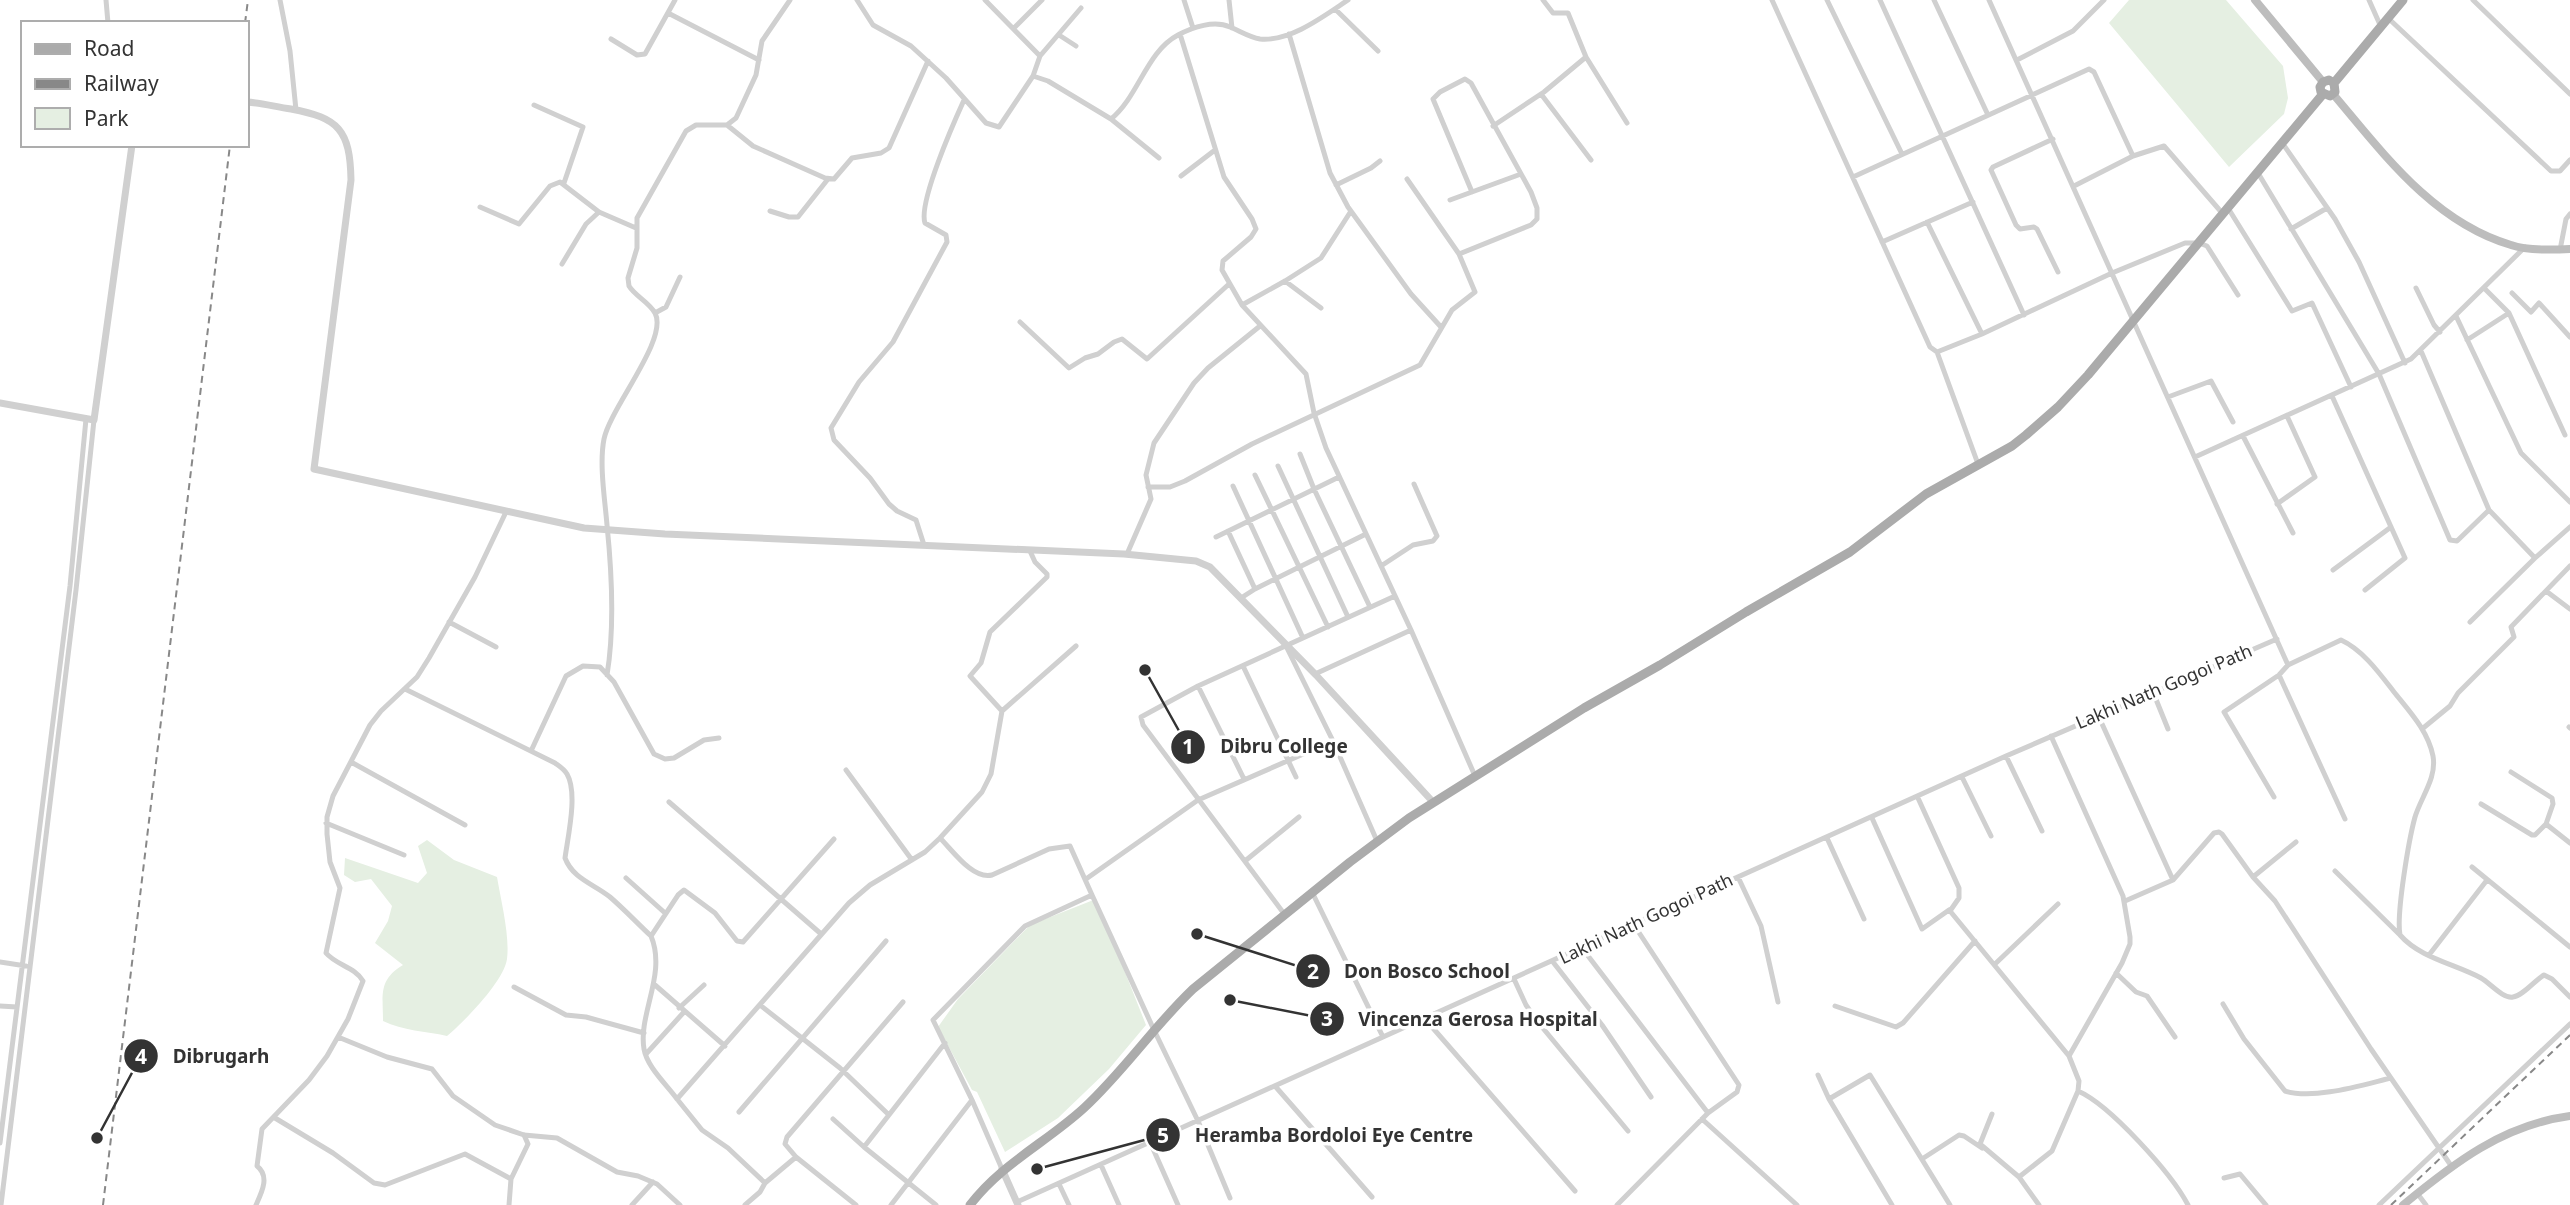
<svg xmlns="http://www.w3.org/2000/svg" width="2570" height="1205" font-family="'Noto Sans',sans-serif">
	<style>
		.green { fill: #e5efe2 }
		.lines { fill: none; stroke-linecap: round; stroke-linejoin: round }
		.minor { stroke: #d0d0d0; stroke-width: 5 }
		.tertiary { stroke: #d0d0d0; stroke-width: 7 }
		.secondary { stroke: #bdbdbd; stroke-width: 8 }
		.primary { stroke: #ababab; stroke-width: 9 }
		.rail { stroke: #888; stroke-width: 2; stroke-dasharray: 7 5; stroke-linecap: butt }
		.labels { text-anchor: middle; stroke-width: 7; stroke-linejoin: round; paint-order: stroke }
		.street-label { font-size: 18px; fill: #333; stroke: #fff }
		.leader { fill: none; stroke: #333; stroke-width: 2.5 }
		.callout-dot { fill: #333; stroke: #fff; stroke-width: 2.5 }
		.mark-label { font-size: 21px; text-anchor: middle; font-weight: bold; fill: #fff }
		.callout-label { font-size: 19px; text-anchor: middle; font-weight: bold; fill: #333; stroke: #fff; stroke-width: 7; stroke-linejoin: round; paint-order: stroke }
	</style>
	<rect width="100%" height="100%" fill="#fff"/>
	<path class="green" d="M2129,0H2226L2283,66L2288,98L2284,114L2229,167L2109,23Z
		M427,840L454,860L497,877C501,901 510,936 507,959C504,981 464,1022 447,1036C426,1031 403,1031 383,1021C383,995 378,980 403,965L375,943L388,921L392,906L371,879L355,882L344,875L345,858L418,883L427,873L418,846Z
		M1096,899L1146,1025L1109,1069L1058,1118L1005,1152L977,1092L972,1090L938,1027L958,999L1030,925Z"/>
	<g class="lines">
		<path class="minor" d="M106,0L108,23
			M280,0L290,51L296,110
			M857,0L873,25L911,46L946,78L986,123L999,127L1033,76L1048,81L1111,119C1139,96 1146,52 1178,35C1193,27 1214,20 1230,27C1240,31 1249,37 1260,39C1290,42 1324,16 1348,0
			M985,0L1040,56
			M1184,0L1193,28
			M1229,0L1232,28
			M1772,0L1930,347L1937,352L1978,464
			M1827,0L1902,154
			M1880,0L2024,315
			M1934,0L1988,115
			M1989,0L2288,665L2341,640C2363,650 2380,674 2394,692C2410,712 2428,731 2433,756C2437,778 2421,797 2415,817C2409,839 2396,914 2400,935C2420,958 2455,964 2481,978C2490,983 2503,999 2513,997C2523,996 2535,980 2544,975L2552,979L2570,997
			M2369,0L2381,27
			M2473,0L2570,94
			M1335,9L1378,51
			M668,13L759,60
			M2388,18L2551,171H2560L2570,160
			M1014,28L1042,0
			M1180,34L1224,177L1252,219L1256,229L1251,237L1223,261L1222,270L1242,305L1306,374L1314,413L1326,448L1411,630L1475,776
			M1289,34L1330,173L1348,207L1411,294L1441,327
			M1059,35L1076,46
			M611,39L637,55L645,54L675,0
			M1586,57L1627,123
			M2017,60L2073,31L2104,0
			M1033,76L1040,56L1081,8
			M1541,94L1591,160
			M534,105L583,127L564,183
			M1111,119L1159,158
			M727,125L753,146L825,178L834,179L852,158L881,153L889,148L928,61
			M1493,126L1544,92L1586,57L1568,13H1553L1543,0
			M2053,139L1993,167L1991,170L2016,225L2020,229L2034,227L2037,229L2058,272
			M2283,144L2335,219L2359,262L2405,363
			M2133,156L2164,146L2223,214
			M2258,173L2379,374L2450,540L2457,541L2489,510
			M1181,176L1215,150
			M1853,177L2089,69L2094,72L2133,156L2074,186
			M1407,179L1459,254
			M1336,185L1371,168L1380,161
			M1450,200L1521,174
			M480,207L519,224L550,186L560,182L599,212
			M2228,208L2292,311L2312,303L2351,387
			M770,211L789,217H798L828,179
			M1927,222L1982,334
			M2291,229L2327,208
			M1882,242L1973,202
			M2560,250L2566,219L2570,214
			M562,264L586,224L599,212L636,228
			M1285,281L1321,308
			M2416,288L2434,325L2440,332
			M2484,288L2509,313L2565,435
			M2512,293L2531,312L2539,303L2570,337
			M1242,305L1285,281L1321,258L1351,211
			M655,313L666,307L680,277
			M2456,316L2521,453L2570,502
			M1020,322L1069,368L1085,358L1098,354L1114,342L1122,339L1147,359L1229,284
			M2467,340L2509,313
			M2421,351L2489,510L2535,558
			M1937,352L1982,334L2112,273L2185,243H2199L2207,246L2238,295
			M2332,396L2405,558L2365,590
			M2168,397L2211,381L2233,422
			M2243,436L2293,533
			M1300,454L1314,489L1370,607
			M2195,457L2411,359L2525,247
			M1278,466L1348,617
			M1255,475L1328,627
			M1233,486L1303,638
			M1148,487H1170L1185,481L1252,444L1420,365L1452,310L1475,292L1459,254L1531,225L1537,219V208L1531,192L1471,83L1465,79L1440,92L1433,99L1472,192
			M2277,504L2315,477L2287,416
			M1228,531L1255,589
			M1216,537L1339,477
			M924,545L916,520L897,511L889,504L870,478L834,440L831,428L859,382L893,342L947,242L946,235L925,223C918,203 954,122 964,100
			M1127,554L1151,499L1146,475L1154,443L1194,383L1208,368L1260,326
			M1381,566L1413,545L1433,541L1437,536L1414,484
			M2333,570L2391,527
			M2546,591L2570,609
			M1241,598L1255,589L1366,534
			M449,622L496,647
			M2470,622L2535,558L2570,527
			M1287,648L1333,741L1377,841
			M1243,666L1296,777
			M1315,674L1411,630
			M607,675C615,627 612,574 607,525C605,500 599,464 604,439C610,408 669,339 655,313C649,302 635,296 629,286L628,278L637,248V218L686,131L696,125H727L736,118L756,75L762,41L790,0
			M2279,675L2345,819
			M1198,686L1244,779
			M405,689L555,763C559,766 564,769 567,774C578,793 568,836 565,858C573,879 594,884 610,897C624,909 637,923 651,936C667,974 638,1014 644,1049C647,1067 667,1085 677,1099
			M2153,692L2168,729
			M1002,711L970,676L981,663L990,632L1047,577V574L1035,562L1030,551
			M2098,715L2173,880L2214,833L2219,832L2222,834L2253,877L2275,901L2371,1049L2452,1167
			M2569,727L2570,728
			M2422,729L2450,706L2458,693L2514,637L2511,627L2570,566
			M2051,736L2123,896L2130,937V944L2122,963L2069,1056
			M531,751L566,676L583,666L600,667L614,682L654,754L665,759L674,758L704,740L719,738
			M2006,756L2042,831
			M351,762L465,825
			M846,770L912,860
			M2511,772L2552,798L2553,804L2546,824
			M1962,777L1991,836
			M2274,797L2224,712L2279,675L2288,665
			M1918,798L1959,888V898L1950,911L2069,1056L2079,1081L2078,1091L2052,1151L2019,1177L2039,1205
			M669,802L820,933
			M2481,804L2532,835H2535L2546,824L2570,843
			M1872,818L1922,929L1949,910
			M326,823L404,855
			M940,838C953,851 973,880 992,875L1049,849L1070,846L1092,895
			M1827,838L1864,919
			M1245,861L1299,817
			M2472,867L2570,947
			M2335,871L2400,935
			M1738,877L1761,926L1778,1002
			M2253,877L2296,842
			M626,878L665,913
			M1086,879L1198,800L1333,741
			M1312,892L1383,1037
			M2125,901L2173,880
			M1285,915L1143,725L1141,717L1198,686L1395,596
			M651,936L678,895L684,890L715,913L737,941L743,942L834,839
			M1582,948L1708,1113L1737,1092L1739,1085L1634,925
			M2429,955L2487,880
			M0,962L26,966
			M1553,962L1602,1025L1651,1097
			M1995,964L2058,904
			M2116,973L2136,992L2147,996L2175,1037
			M1514,979L1526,1005L1537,1021L1628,1131
			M655,985L725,1046
			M514,987L566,1015L586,1017L644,1033
			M2223,1004L2244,1039L2285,1091C2314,1100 2362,1085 2391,1078
			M760,1005L840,1068L888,1114
			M0,1006L17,1007
			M1835,1006L1896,1027L1903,1023L1975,941
			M679,1008L704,985
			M1425,1019L1575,1191
			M338,1037L387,1057L432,1069L453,1096L495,1125L524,1135L557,1138L617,1172L638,1176L657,1184L680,1205
			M646,1054L684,1012
			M1818,1075L1829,1099L1892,1205
			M1275,1086L1372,1197
			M2078,1091C2110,1105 2172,1174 2188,1205
			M1829,1099L1870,1075L1950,1205
			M739,1112L886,941
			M1992,1114L1980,1144L2019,1177
			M275,1118L333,1153L374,1183L385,1185L465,1154L511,1179
			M833,1119L864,1147L936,1205
			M1702,1119L1797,1205
			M1150,1142L1178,1205
			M0,1143L70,586L86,419
			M864,1147L945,1043
			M1922,1159L1959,1135L1964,1136L1982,1148
			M1101,1165L1119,1205
			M1002,1169L972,1100L933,1020L1025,926L1092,895L1154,1030L1198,1121L1230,1198
			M2224,1178L2240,1174L2266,1205
			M765,1183L728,1148L702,1130L677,1099L849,903L870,885L925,852L940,838L982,792L991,774L1002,711L1076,646
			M1059,1184L1069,1205
			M2417,1193L2426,1205
			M1017,1202L2006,756L2277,639
			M1,1205L76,590L94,420
			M256,1205C262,1192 270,1176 257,1166L262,1129L309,1080L327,1056L348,1019L363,981C355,967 336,965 326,953L340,888L330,862L327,834V817L333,796L370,725L381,711L417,677L429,658L475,577L506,512
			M509,1205L511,1179L528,1144L524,1135
			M632,1205L653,1182
			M745,1205L760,1192L765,1183L796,1157
			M856,1205L796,1157L785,1144L787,1137L903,1002
			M891,1205L972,1100
			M1617,1205L1708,1113
			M2379,1205L2570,1024"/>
		<path class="tertiary" d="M247,102C262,103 276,107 291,109C339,118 350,130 351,180L314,469L584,528L665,534L1124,554L1196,561L1210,567L1316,675L1433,802
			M0,403L94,420L132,145
			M1002,1169L1018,1205"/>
		<path class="secondary" d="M2255,0L2323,82
			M2333,94C2383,153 2433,222 2511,245C2528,251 2552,250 2570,249
			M2403,1205C2454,1163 2503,1125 2570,1116"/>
		<path class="primary" d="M2334,83L2329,80L2323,82L2320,87L2321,92L2330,96L2335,92L2334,83L2403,0
			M970,1205C1001,1164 1047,1142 1084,1108C1124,1071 1154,1026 1193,989L1350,862L1409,818L1584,708L1660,665L1746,612L1850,552L1926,494L2012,446L2026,435L2058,407L2088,375L2323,94"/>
		<path class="rail" d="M245,23L248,0
			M103,1205L230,145
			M2391,1205L2570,1035"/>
	</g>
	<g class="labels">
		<g class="street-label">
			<text transform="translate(2164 687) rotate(-23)" y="6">Lakhi Nath Gogoi Path</text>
			<text transform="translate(1646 919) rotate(-25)" y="6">Lakhi Nath Gogoi Path</text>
		</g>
	</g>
	<path class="leader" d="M1145 670L1188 747M1197 934L1313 971M1230 1000L1327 1019M97 1138L141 1056M1037 1169L1163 1135"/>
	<g class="callout-dot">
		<circle cx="1145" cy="670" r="7"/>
		<circle cx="1197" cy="934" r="7"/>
		<circle cx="1230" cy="1000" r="7"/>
		<circle cx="97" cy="1138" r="7"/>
		<circle cx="1037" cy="1169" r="7"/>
		<circle cx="1188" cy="747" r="18"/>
		<circle cx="1313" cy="971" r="18"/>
		<circle cx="1327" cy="1019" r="18"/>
		<circle cx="141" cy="1056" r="18"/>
		<circle cx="1163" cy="1135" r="18"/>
	</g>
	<g class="mark-label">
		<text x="1188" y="754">1</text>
		<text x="1313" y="979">2</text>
		<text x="1327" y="1026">3</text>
		<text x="141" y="1064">4</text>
		<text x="1163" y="1143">5</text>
	</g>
	<g class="callout-label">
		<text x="1284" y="753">Dibru College</text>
		<text x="1427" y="978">Don Bosco School</text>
		<text x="1478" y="1026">Vincenza Gerosa Hospital</text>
		<text x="221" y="1063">Dibrugarh</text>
		<text x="1334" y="1142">Heramba Bordoloi Eye Centre</text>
	</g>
	<rect x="21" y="21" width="228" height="126" fill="#ffffff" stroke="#adadad" stroke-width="2"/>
	<rect x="35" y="44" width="35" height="10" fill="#ababab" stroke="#adadad" stroke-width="2"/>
	<text x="84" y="56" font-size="21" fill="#333333">Road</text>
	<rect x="35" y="79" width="35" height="10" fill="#888888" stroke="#adadad" stroke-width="2"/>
	<text x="84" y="91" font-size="21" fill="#333333">Railway</text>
	<rect x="35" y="108" width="35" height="21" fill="#e5efe2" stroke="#adadad" stroke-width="2"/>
	<text x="84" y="126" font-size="21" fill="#333333">Park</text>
</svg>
